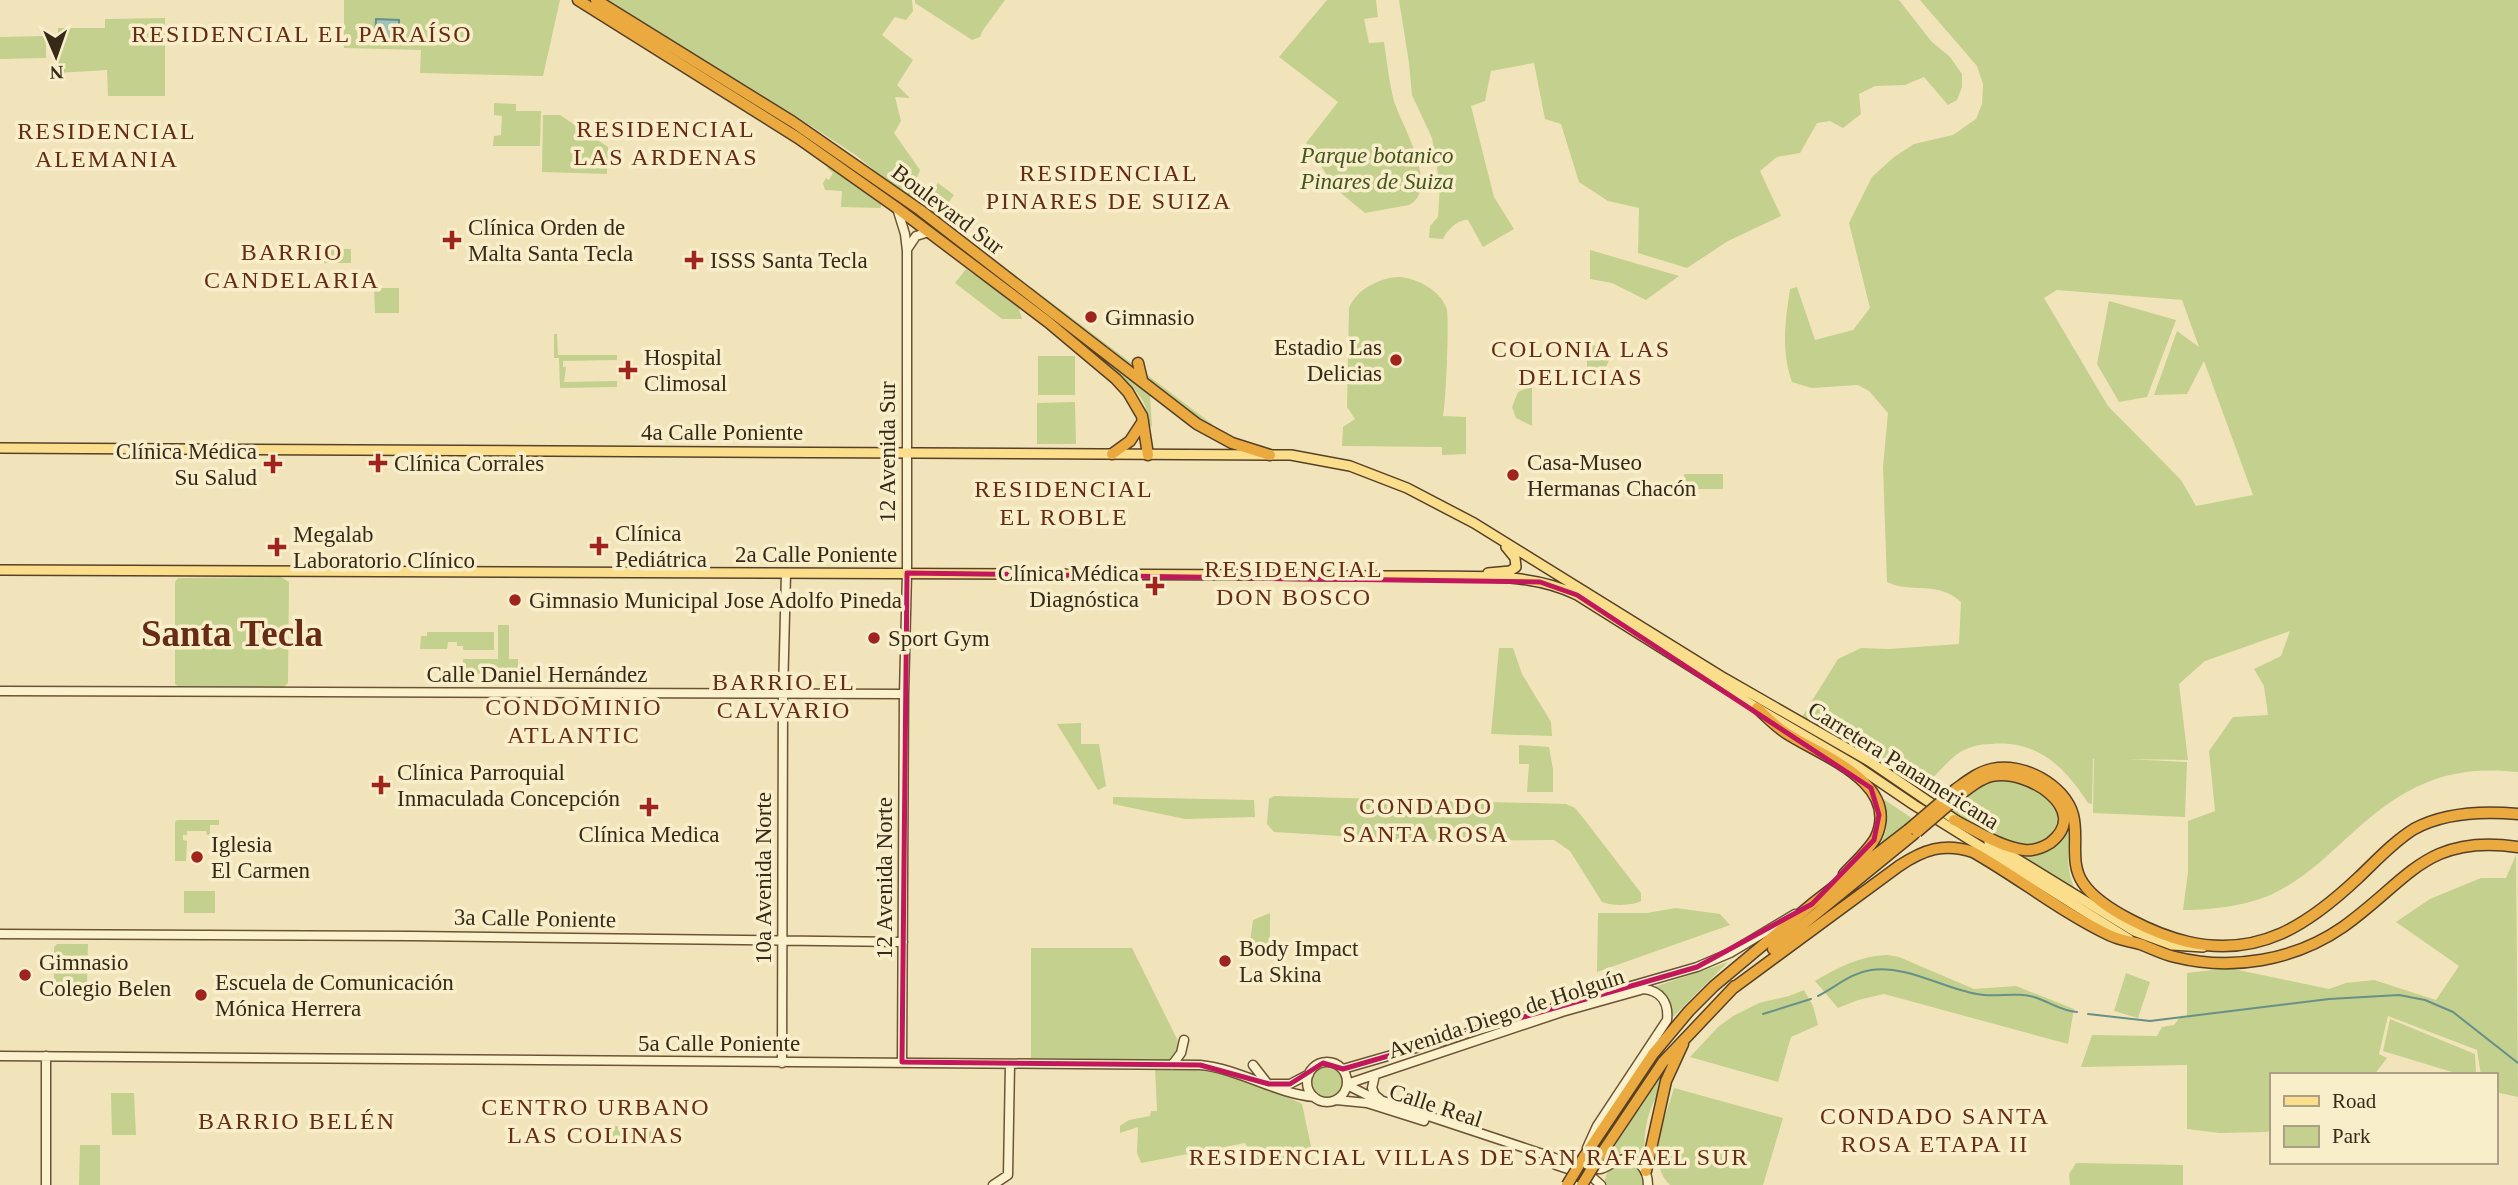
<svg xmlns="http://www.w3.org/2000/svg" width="2518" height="1185" font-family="Georgia,serif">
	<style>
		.green { fill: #c4d08d; fill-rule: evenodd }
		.water { fill: #9fc2b9; stroke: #669088; stroke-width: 2 }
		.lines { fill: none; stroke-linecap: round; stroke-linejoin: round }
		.stream { stroke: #669088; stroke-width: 2 }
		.secondary-casing { stroke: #6b5436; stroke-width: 11 }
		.primary-casing { stroke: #564028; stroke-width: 12 }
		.highway-casing { stroke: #564028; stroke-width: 13 }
		.secondary { stroke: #fcf1cd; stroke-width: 8 }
		.primary { stroke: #fade8c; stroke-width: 9 }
		.highway { stroke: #ebaa40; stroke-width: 10 }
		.highway-bridge-casing { stroke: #564028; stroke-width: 13; stroke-linecap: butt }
		.highway-bridge { stroke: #ebaa40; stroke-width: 10 }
		.marked { fill: none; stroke: #c2185b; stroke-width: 5; stroke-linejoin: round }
		.poi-dot { fill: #9e241d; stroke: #f9eeca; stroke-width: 2.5 }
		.labels { text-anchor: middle; stroke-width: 7; stroke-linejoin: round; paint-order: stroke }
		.park-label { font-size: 23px; font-style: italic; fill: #44561e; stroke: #f9eeca }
		.street-label { font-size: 23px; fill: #372a19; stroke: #f9eeca }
		.poi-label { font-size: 23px; fill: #372a19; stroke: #f9eeca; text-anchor: start }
		.neighbourhood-label { font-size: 24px; letter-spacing: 2px; fill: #682b15; stroke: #f9eeca }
		.town-label { font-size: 37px; font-weight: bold; fill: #682b15; stroke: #f9eeca }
	</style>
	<rect width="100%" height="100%" fill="#f2e4ba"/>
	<path class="green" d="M344,0H560L543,76L420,73L421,50L344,48Z
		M600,0H912L913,11L906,20L895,17L882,35L913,60L897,85L910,98L895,97L901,121L894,133L920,170L916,180L931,193L938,183L954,195L935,221L857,156L799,118Z
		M915,0H1005L983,30L980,37L972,40L915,3Z
		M1327,0H1376L1378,17L1364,19L1369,43L1384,42C1387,61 1389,82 1394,101C1401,124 1441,189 1409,205L1365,213L1336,189L1306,143L1338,102L1279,57Z
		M1399,0H1899L1931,41L1950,57L1962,74V87L1957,100L1948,105L1924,77L1905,85L1875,86L1859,94L1861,114L1843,128L1830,121L1817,123L1800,153L1777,157L1760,171L1781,216L1728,241L1687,268L1638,253L1639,208L1608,201L1579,182L1561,124L1545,119L1534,63L1491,71L1485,101L1471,106L1494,197L1514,229L1483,247L1468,220C1458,219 1447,230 1443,239L1429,238L1430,226L1438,217L1440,186L1432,138L1412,95L1409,63Z
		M1920,0H2518V772C2445,764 2402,787 2349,836C2328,855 2308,875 2282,889C2255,905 2214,910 2183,910L2188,872V821L2215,811L2209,751L2233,717L2268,715L2264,686L2254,669L2281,656L2290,631L2205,661L2179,684L2188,760L2127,759L2187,762L2185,817L2093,813L2094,759H2093L2092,804L2088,803C2065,767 2037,740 1992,744C1980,744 1966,747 1956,755C1945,764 1935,776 1925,786L1802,717L1838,659L1861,648L1889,649L1959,644L1961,602C1937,580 1912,594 1887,582L1883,467L1888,413L1869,391L1858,385L1811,388L1792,382C1781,351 1785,321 1790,289L1797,287L1815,340L1853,330L1870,308L1849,223L1872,177L1894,157L1914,144L1953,135L1976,119L1982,104L1983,84L1977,66ZM2057,290L2182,300L2199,347L2177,331L2154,395L2187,394L2204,361L2253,495L2196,506L2181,480L2108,406L2044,298Z
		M165,18V96H108L107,70L57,73L58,28H105V19Z
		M46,36V58L0,59V37Z
		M494,103L516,104V111H541L540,146H493L494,136L501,135L502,116L494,115Z
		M543,115H560L608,147L607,174L542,172Z
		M830,164L881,202V208L841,207L842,191L825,190L823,183L826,178L829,180L833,173L827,168Z
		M314,248L351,249V263H314Z
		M1590,250L1679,276L1646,300L1612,283L1590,279Z
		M966,269L1018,305L1022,319H1002L955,283Z
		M1399,277C1417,278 1442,291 1447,310C1449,323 1446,404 1443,416L1466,417V454L1442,455V447L1342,446L1343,427L1355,419L1347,407L1349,308C1357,289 1379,278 1399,277Z
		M1031,287L1212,424L1210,431L1031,294Z
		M374,288H399V313H375Z
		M2109,301L2176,320L2147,397L2119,402L2097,364Z
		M1049,314L1150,394L1152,427L1148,425C1147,416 1147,406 1141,398C1126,374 1072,339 1047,320Z
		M554,334H557L558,355H617V360L563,361V367H566L564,382L617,381V387L560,388L559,358H554Z
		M1593,345L1602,348L1609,360L1604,372L1596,375L1587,374V347Z
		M1038,356H1075V395H1038Z
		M1532,386V426L1516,418L1512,407L1518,392Z
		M1075,402L1076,444H1037V403Z
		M1684,474H1723V489H1684Z
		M281,577L289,582L288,683L284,687L180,688L175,684V582L178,578Z
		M498,625H509V659H518V673L463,674V659H498Z
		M427,632H494V650H463V646H457V642H448L447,649H420L421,636H427Z
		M1499,648H1513L1522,674L1551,722L1552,736L1491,734Z
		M1081,723V744H1099L1106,786L1098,790L1057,724Z
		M1519,745L1549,747L1553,769V792H1527L1529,764H1519Z
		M2011,780C2025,784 2044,789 2053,802C2065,820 2051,844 2030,846C2009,848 1995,831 1977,823C1966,819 1957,817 1947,811C1967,794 1983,779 2011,780Z
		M1274,796L1566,804L1575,808L1584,819L1641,893V901C1632,906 1612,906 1602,902L1570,851L1554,840L1422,841L1274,832L1267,824L1269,799Z
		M1113,797L1254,800L1255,817L1185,819L1113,804Z
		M1882,798L1913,819L1878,849C1888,831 1891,818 1880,800Z
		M177,820H219V825H210V835H207L206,831H187V835H183V840L187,841L186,861H175V822Z
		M2069,825C2069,850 2064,875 2079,895L2021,858C2037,855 2051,854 2061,840C2065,835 2066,829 2069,825Z
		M2516,855L2518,1097L2495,1092V1075H2481L2477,1050L2388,1016L2379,1054L2387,1058L2374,1075H2271V1131L2266,1132L2219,1133L2187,1129V1065L2081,1067L2092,1035L2157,1036L2162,1027L2174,1025L2179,1018H2187V973L2229,968L2329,989L2346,983L2374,980L2436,1000L2459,966L2396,922L2430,899L2481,878H2506Z
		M184,891H215V913H184Z
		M1676,908L1720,914L1730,925L1597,972L1598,913H1647Z
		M1270,913V950L1249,949L1253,920Z
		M57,944H88L87,986L54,985V947Z
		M1031,948H1132L1178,1041L1176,1051L1169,1060L1031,1058Z
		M1887,955L1899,957L1974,989L2016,986L2074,1009L2068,1044L1884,994L1858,1000L1838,1008L1815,981C1838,967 1860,956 1887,955Z
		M1728,962L1673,1017C1672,1001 1665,996 1651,988Z
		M2126,973L2150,982L2138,1018L2114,1011Z
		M1804,990L1813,1006L1818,1025L1791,1037L1778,1082L1690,1057L1718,1027L1733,1016L1759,1003L1789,996Z
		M2390,1019L2475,1054L2476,1075H2452V1072L2383,1051Z
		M1312 1082a15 15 0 1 1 30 0a15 15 0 1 1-30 0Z
		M1155,1068C1216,1069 1247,1077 1302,1104L1312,1151C1295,1161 1266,1172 1251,1153C1249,1150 1247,1146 1245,1143L1141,1163L1137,1153L1138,1127L1120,1133V1126L1129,1120L1150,1116L1151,1111H1157Z
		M1664,1068C1664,1083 1655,1097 1650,1111C1644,1129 1644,1144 1645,1162L1630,1152L1609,1155Z
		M1674,1088L1783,1118L1763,1185H1670C1645,1161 1666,1116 1674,1088Z
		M111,1093H134L136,1135H112Z
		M613,1126H651V1141H613Z
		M80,1145H100V1185H79Z
		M1619,1162H1632L1643,1172L1645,1185H1605C1604,1174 1610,1167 1619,1162Z
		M2076,1163L2183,1165V1185H2070L2069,1174Z"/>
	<path class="water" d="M376,19L399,20V41L375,40Z"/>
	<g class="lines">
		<path class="stream" d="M1818,996C1836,987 1850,973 1871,970C1908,965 1942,988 1977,994C1996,998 2017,991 2037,998C2051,1003 2062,1011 2077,1012
			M1763,1014L1811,999
			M2088,1014L2150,1021L2329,999L2399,995L2425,1000L2453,1012L2518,1063"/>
		<defs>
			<path id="secondary" d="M897,208L905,234L907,251V573L904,694L902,1062
				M908,248L916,236L929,232
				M0,691L904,694
				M0,934L412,936L903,942
				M0,1056L1200,1065C1240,1069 1274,1093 1314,1097
				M1307 1082a20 20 0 1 1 40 0a20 20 0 1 1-40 0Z
				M782,1063L783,694L786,573
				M1172,1065L1181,1053L1184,1040
				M1253,1065L1267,1083
				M1343,1069L1697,967L1730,953L1795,914
				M1375,1075L1372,1088L1375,1095L1380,1099
				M1272,1084H1290L1309,1074
				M1347,1084L1562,1012L1644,989C1661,991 1669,1003 1667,1020L1597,1126L1587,1148
				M1347,1085L1371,1097L1567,1162C1577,1165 1590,1170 1600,1169C1607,1168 1613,1161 1620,1160C1637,1155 1648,1169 1648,1185
				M1336,1100L1367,1103L1424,1121
				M1556,1165L1592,1177L1601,1185
				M46,1185V1056
				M993,1185L1008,1175L1010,1064"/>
			<path id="primary" d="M0,448L1291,455L1350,466L1407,488L1474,523L1724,678L1869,761L1960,823
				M0,570L1268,575C1320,576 1372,576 1424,576C1475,577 1531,572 1577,595L1757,708L1858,767L1914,805L2129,939
				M1488,573L1510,571L1516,567L1515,558L1506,547
				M1989,842L2134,931L2172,945L2203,947"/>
			<path id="highway" d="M578,0L798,138L897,208L1048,322L1116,379L1128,392L1142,416L1148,455
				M596,0L793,122L920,210L1197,424L1232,443L1270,455
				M1138,363L1142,380
				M1112,454L1130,441L1143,421
				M1757,708C1766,716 1775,726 1786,733C1819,755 1901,782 1876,837C1869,850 1854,863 1844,874
				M1956,789C1967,781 1978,772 1992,769C2023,762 2065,785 2073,815C2079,837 2069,863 2083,883C2100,909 2157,935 2188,942C2259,958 2308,925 2358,878C2376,861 2393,842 2414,829C2445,812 2484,811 2518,814
				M1954,820C1975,830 2000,847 2024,850C2033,851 2042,848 2050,843C2093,810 2027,768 1992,776C1980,779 1970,787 1960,795
				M1773,949L1914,834
				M1732,989L1899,866C1923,850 1944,842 1973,852C2019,878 2061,912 2109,935C2119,940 2129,941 2140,944C2151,948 2162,954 2175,957C2231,971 2294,961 2343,927C2408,881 2426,833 2518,847
				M1584,1157L1653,1054L1689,1011L1714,986L1812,904L1908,830
				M1596,1162L1663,1062L1735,986
				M1646,1171L1666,1081L1683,1044"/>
		</defs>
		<use href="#secondary" class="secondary-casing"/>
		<use href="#primary" class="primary-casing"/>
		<use href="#highway" class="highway-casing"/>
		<use href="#secondary" class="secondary"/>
		<use href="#primary" class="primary"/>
		<use href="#highway" class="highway"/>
		<defs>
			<path id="highway-bridge" d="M1908,830L1956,789
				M1917,832L1960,795
				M1567,1185L1584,1157
				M1582,1185L1596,1162"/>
		</defs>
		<use href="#highway-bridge" class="highway-bridge-casing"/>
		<use href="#highway-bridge" class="highway-bridge"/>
	</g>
	<path class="marked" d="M907,573L1540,582L1577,595L1871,788L1879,815L1874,840L1812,904L1697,967L1343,1069L1323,1063L1290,1084H1269L1200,1065L902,1062Z"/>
	<g class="poi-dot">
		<path d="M448.5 229.5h7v7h7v7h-7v7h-7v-7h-7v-7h7z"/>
		<path d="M690.5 249.5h7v7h7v7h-7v7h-7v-7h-7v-7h7z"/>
		<circle cx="1091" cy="317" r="7"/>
		<circle cx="1396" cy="360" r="7"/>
		<path d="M624.5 359.5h7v7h7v7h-7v7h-7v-7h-7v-7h7z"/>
		<path d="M374.5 452.5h7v7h7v7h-7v7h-7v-7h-7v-7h7z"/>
		<path d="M269.5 453.5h7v7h7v7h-7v7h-7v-7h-7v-7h7z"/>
		<circle cx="1513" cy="475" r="7"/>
		<path d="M595.5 535.5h7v7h7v7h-7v7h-7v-7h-7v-7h7z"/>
		<path d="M273.5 536.5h7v7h7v7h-7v7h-7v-7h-7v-7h7z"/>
		<path d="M1151.5 575.5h7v7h7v7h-7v7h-7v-7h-7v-7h7z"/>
		<circle cx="515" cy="600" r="7"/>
		<circle cx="874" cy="638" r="7"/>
		<path d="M377.5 774.5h7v7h7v7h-7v7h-7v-7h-7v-7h7z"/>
		<path d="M645.5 796.5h7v7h7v7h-7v7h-7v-7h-7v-7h7z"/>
		<circle cx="197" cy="857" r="7"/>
		<circle cx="1225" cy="961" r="7"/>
		<circle cx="25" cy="975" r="7"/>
		<circle cx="201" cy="995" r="7"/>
	</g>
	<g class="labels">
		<g class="park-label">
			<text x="1377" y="163">Parque botanico<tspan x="1377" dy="26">Pinares de Suiza</tspan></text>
		</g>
		<g class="street-label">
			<text transform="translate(948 209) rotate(37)" y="8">Boulevard Sur</text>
			<text x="722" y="440">4a Calle Poniente</text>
			<text transform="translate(887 452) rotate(-90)" y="8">12 Avenida Sur</text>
			<text x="816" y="562">2a Calle Poniente</text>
			<text x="537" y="682">Calle Daniel Hernández</text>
			<text transform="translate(1904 765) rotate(32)" y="8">Carretera Panamericana</text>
			<text transform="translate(763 878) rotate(-90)" y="8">10a Avenida Norte</text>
			<text transform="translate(884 878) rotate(-90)" y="8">12 Avenida Norte</text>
			<text transform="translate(535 918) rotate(1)" y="8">3a Calle Poniente</text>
			<text transform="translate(1506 1013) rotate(-18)" y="8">Avenida Diego de Holguín</text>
			<text x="719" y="1051">5a Calle Poniente</text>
			<text transform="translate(1436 1105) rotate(18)" y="8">Calle Real</text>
		</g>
		<g class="poi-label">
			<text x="468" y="235">Clínica Orden de<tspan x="468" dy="26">Malta Santa Tecla</tspan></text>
			<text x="710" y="268">ISSS Santa Tecla</text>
			<text x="1105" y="325">Gimnasio</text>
			<text x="1382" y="355" text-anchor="end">Estadio Las<tspan x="1382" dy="26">Delicias</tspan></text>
			<text x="644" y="365">Hospital<tspan x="644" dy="26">Climosal</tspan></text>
			<text x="257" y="459" text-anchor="end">Clínica Médica<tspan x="257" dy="26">Su Salud</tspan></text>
			<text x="1527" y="470">Casa-Museo<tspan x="1527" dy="26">Hermanas Chacón</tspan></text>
			<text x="394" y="471">Clínica Corrales</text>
			<text x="615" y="541">Clínica<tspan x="615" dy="26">Pediátrica</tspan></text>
			<text x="293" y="542">Megalab<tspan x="293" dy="26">Laboratorio Clínico</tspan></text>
			<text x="1139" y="581" text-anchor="end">Clínica Médica<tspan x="1139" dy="26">Diagnóstica</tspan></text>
			<text x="529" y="608">Gimnasio Municipal Jose Adolfo Pineda</text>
			<text x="888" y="646">Sport Gym</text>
			<text x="397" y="780">Clínica Parroquial<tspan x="397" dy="26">Inmaculada Concepción</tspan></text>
			<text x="649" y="842" text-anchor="middle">Clínica Medica</text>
			<text x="211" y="852">Iglesia<tspan x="211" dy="26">El Carmen</tspan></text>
			<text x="1239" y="956">Body Impact<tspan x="1239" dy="26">La Skina</tspan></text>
			<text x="39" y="970">Gimnasio<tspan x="39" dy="26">Colegio Belen</tspan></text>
			<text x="215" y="990">Escuela de Comunicación<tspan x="215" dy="26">Mónica Herrera</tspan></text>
		</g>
		<g class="neighbourhood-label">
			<text x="302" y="42">RESIDENCIAL EL PARAÍSO</text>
			<text x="666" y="137">RESIDENCIAL<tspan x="666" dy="28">LAS ARDENAS</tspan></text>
			<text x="107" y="139">RESIDENCIAL<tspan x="107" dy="28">ALEMANIA</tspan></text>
			<text x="1109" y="181">RESIDENCIAL<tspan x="1109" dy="28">PINARES DE SUIZA</tspan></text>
			<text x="292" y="260">BARRIO<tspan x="292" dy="28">CANDELARIA</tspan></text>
			<text x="1581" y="357">COLONIA LAS<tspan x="1581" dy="28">DELICIAS</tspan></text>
			<text x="1064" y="497">RESIDENCIAL<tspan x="1064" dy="28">EL ROBLE</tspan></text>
			<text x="1294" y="577">RESIDENCIAL<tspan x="1294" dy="28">DON BOSCO</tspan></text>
			<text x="784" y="690">BARRIO EL<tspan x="784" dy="28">CALVARIO</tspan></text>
			<text x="574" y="715">CONDOMINIO<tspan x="574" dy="28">ATLANTIC</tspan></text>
			<text x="1426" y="814">CONDADO<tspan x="1426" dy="28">SANTA ROSA</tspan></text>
			<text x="596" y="1115">CENTRO URBANO<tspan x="596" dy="28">LAS COLINAS</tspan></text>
			<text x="1935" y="1124">CONDADO SANTA<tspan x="1935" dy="28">ROSA ETAPA II</tspan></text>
			<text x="297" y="1129">BARRIO BELÉN</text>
			<text x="1469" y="1165">RESIDENCIAL VILLAS DE SAN RAFAEL SUR</text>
		</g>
		<g class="town-label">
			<text x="232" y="646">Santa Tecla</text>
		</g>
	</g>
	<rect x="2270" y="1073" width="228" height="91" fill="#f9eeca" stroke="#aba083" stroke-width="2"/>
	<rect x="2284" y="1096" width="35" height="10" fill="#fade8c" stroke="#aba083" stroke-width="2"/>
	<text x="2332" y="1108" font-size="21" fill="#372a19">Road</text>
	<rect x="2284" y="1126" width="35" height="21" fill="#c4d08d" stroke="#aba083" stroke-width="2"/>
	<text x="2332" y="1143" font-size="21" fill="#372a19">Park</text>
	<g transform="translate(56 56) rotate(178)" stroke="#f9eeca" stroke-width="5" paint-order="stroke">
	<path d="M0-5L12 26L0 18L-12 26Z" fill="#372a19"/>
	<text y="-10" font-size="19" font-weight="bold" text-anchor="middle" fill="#372a19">N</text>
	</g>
</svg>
